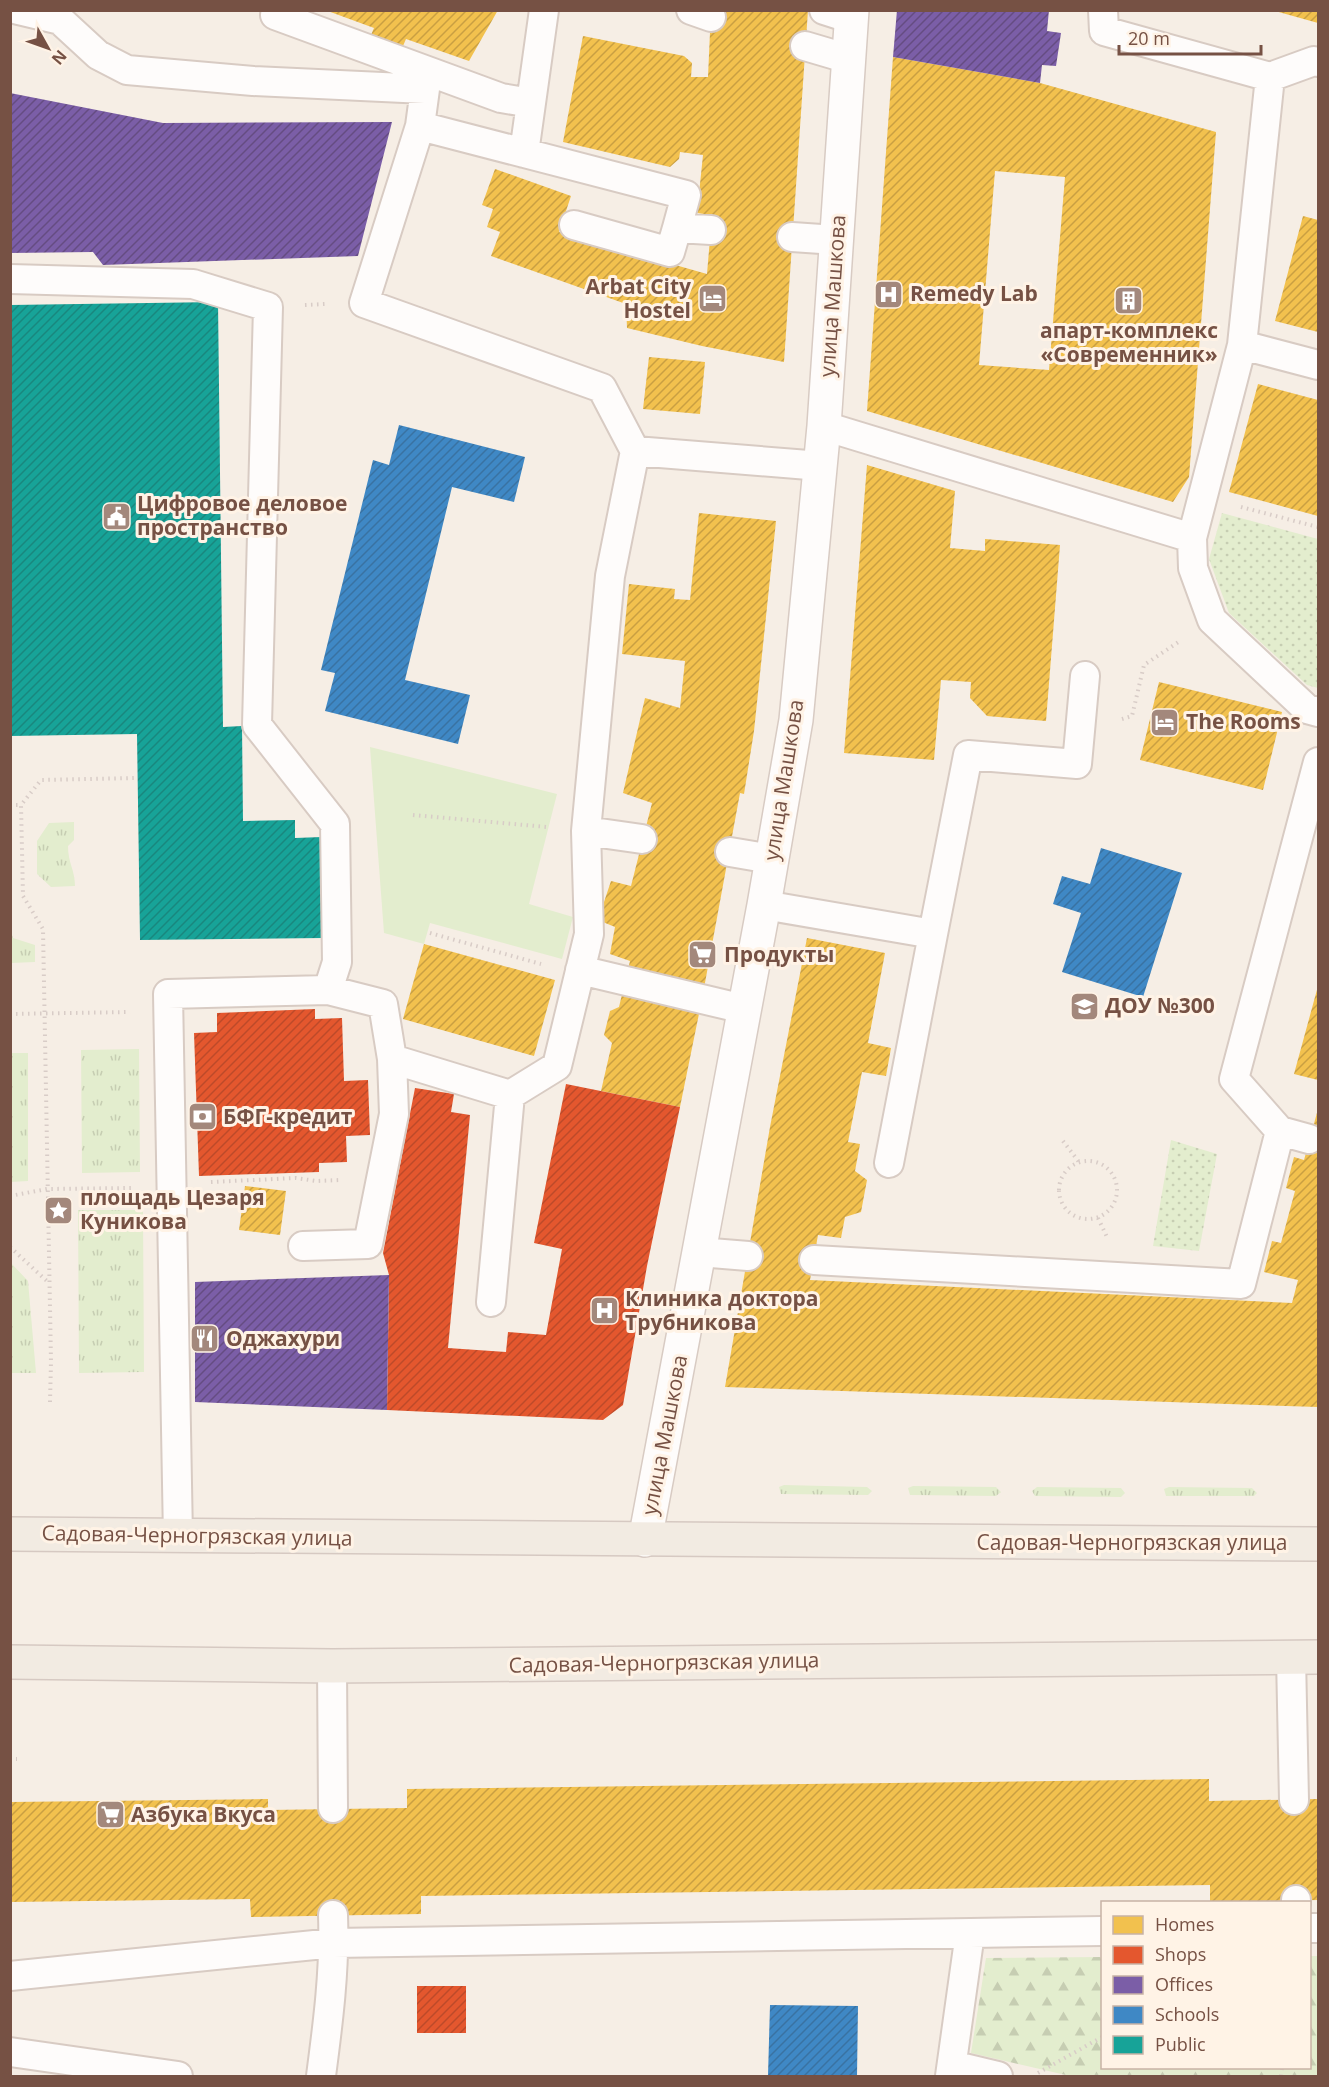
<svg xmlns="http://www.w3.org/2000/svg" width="1329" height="2087" font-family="'Open Sans',sans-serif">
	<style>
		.grass { fill: url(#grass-tufts) }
		.forest { fill: url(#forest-firs) }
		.park { fill: url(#park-dots) }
		.garden { fill: #e3edce }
		.homes { fill: url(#homes-hatch); fill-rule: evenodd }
		.shops { fill: url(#shops-hatch) }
		.offices { fill: url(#offices-hatch) }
		.schools { fill: url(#schools-hatch) }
		.public { fill: url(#public-hatch) }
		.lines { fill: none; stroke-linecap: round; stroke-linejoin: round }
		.lane-casing { stroke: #d8cbc3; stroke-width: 32 }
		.street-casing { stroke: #d8cbc3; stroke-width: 36 }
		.primary-casing { stroke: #d6c9c2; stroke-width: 36 }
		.path { stroke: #d8ccc7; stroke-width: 4; stroke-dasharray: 1.5 4.5; stroke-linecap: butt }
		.lane { stroke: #fefcfb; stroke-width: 28 }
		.street { stroke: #fefcfb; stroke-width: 33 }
		.primary { stroke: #f2ebe2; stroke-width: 33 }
		.labels { text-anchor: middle; stroke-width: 6; stroke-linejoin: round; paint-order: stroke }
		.poi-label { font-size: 21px; font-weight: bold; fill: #765144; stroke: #fff3e6; text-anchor: start }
		.street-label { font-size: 21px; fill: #765144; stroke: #fff3e6 }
	</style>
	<defs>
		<pattern id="grass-tufts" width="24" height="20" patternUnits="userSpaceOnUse" patternTransform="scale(1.5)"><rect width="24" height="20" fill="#e3edce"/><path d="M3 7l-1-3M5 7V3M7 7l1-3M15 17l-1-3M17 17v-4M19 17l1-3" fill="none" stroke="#c6cdb2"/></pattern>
		<pattern id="forest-firs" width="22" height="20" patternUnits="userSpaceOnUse" patternTransform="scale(1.5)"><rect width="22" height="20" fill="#e3edce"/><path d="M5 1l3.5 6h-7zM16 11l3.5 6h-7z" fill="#c6cdb2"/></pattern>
		<pattern id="park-dots" width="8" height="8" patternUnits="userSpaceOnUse" patternTransform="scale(1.5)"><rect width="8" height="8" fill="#e3edce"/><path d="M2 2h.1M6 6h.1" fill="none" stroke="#c6cdb2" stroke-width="1.8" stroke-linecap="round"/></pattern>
		<pattern id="homes-hatch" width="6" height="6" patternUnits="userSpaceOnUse" patternTransform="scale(1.5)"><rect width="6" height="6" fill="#f2c14e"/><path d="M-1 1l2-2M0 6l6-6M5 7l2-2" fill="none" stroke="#c99f42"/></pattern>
		<pattern id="shops-hatch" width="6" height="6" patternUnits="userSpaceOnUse" patternTransform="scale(1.5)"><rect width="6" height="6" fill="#e4572e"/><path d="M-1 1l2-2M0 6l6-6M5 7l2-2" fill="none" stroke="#bd4a29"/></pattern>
		<pattern id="offices-hatch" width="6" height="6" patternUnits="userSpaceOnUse" patternTransform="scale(1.5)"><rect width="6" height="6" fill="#7b5ea7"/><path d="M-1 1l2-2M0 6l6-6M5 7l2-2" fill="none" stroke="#654c82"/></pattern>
		<pattern id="schools-hatch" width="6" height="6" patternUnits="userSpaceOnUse" patternTransform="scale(1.5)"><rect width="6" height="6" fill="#3f88c5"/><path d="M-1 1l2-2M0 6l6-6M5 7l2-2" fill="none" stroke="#3972a2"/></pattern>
		<pattern id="public-hatch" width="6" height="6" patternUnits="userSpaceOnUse" patternTransform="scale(1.5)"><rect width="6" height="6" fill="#17a398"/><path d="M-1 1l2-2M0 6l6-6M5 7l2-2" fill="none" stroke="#19877e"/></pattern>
	</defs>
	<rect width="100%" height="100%" fill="#f6eee5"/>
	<path class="grass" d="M74,822V840L68,846C68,863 75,870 75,886L51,887L37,874V841L49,823Z
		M11,931L13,938L35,945V962L11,963Z
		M139,1049L140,1172L82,1173L81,1050Z
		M10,1053H28V1181L11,1182Z
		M78,1210H143L144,1372L79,1373Z
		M11,1263L28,1281L36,1373H11Z
		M784,1485L867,1487L872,1491L868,1495L781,1494L779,1487Z
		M913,1486L996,1487L1001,1492L996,1496L910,1495L908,1488Z
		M1037,1487L1121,1488L1125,1493L1121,1497L1035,1496L1032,1491Z
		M1169,1487L1252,1488L1257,1493L1254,1496H1166L1164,1489Z"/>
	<path class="forest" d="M1310,1956H1318V2076H1070L971,2053L986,1958L1102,1957V2068H1310Z"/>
	<path class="park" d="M1222,513L1318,539V688L1307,685L1229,613L1209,559Z
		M1171,1140L1217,1154L1199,1251L1153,1246Z"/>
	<path class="garden" d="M370,747L557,794L529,904L573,917L562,959L430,923L424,944L384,933Z"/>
	<path class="homes" d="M325,10H498L469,61L406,39L403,46L371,35L374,28Z
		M711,10H808L784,362L702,346L627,328L626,304L491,256L500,232L487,227L493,209L482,205L495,169L571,196L559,232L707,274L712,215L697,213L703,155L680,152L679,159L670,167L563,142L583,36L684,56L692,63L691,77H708Z
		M1275,10H1318V23L1275,11Z
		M893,57L1040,83L1216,132L1189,477L1173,502L867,411ZM995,171L1065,177L1049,370L979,365Z
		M1303,216L1318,220V332L1275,321Z
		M649,357L705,362L700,414L643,409Z
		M1258,384L1318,400V516L1229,492Z
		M867,465L955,491L950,548L985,551V539L1060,545L1046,721L987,716L970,698L971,682L941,680L934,760L844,753Z
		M699,513L776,521L754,731L744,794L740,793L702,999L680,1107L601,1091L612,1043L604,1035L610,1011L619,1007L630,961L610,954L615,927L598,920L611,881L631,886L652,803L623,793L645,698L680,708L685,661L622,654L629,584L675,589L674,599L690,600Z
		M1159,682L1282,712L1263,790L1140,760Z
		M807,938L885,953L868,1043L891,1048L886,1076L862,1072L848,1142L860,1144L855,1171L867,1180L861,1212L845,1217L841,1238L818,1235L810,1280L1292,1303L1298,1280L1264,1272L1272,1241L1281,1243L1295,1191L1286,1188L1294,1157L1304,1160L1318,1109V1407L725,1387L770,1127Z
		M424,944L555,980L534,1056L403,1019Z
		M1318,986V1080L1294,1074Z
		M245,1186L286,1191L280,1235L239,1230Z
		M1209,1779V1801L1318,1799V1900L1210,1902V1885L421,1896V1914L251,1917L250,1899L10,1902V1802L268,1799V1810L407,1808V1789Z"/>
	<path class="shops" d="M315,1009V1019L342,1018L344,1081L368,1080L370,1135L346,1136L347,1162L319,1163V1172L199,1176L194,1033L217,1032V1013Z
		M566,1084L680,1107L647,1266L623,1405L603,1420L387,1410L389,1275L383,1253L415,1088L454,1094L451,1112L470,1115L448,1348L506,1352L508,1332L546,1335L562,1249L534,1243Z
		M417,1986H466V2033H417Z"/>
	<path class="offices" d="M897,10H1049L1047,31L1061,33L1056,66L1042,65L1040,83L893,57Z
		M10,93L163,123L392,122L358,256L103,265L93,252L10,253Z
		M389,1275L387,1410L195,1402V1282Z"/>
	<path class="schools" d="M399,425L525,457L514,502L452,487L405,680L470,695L458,744L325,711L335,673L321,670L373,460L389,465Z
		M1101,848L1182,873L1143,997L1062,972L1081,913L1053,904L1062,876L1090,884Z
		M770,2005L858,2006L857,2076H768Z"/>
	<path class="public" d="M218,302L223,727L242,726L243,821L295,820V838L322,837L323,938L140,940L137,734L10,736V305Z"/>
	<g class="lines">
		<defs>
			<path id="lane" d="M18,10L60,20L98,55L127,70L253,81L425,89L420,126L364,303L602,388L635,451L821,466
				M277,10L275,15L501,98L531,103L544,10
				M691,10L711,17
				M824,10L852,19
				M1103,10L1104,31L1270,77L1242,345
				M805,46L849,59
				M1270,77L1314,61L1318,62
				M420,126L686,195L677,228L711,230
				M524,153L531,103
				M574,225L670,252L677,228
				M792,237L836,240
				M10,279L193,284L268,307L257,725L335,824L337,962L328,990L168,994L178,1537
				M824,426L1192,538L1193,568L1212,620L1307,709L1318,712
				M1192,538L1242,345L1318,365
				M586,831L610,576L635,451
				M730,852L771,859
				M764,905L933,934L889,1163
				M933,934L968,755L1077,764L1085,676
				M580,970L744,1009
				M328,990L383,1004L392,1059L510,1095L557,1066L589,934L586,831L642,839
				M1309,1139L1280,1131L1234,1079L1318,762
				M303,1246L368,1244L394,1114L392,1059
				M699,1252L748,1256
				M814,1260L1241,1284L1280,1131
				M491,1302L510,1095
				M1291,1657L1294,1800
				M332,1666L333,1808
				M1296,1900V1902
				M1310,1928H1318
				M10,1976L334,1943L1102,1931
				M10,2052L178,2076
				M952,2065L998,2076
				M321,2076C328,2023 335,1969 333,1915
				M950,2076L970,1933"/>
			<path id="street" d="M645,1540L764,905L796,720L824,426L852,10"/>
			<path id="primary" d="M10,1534L1318,1544
				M10,1662L332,1666L1318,1657"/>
		</defs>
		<use href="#lane" class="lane-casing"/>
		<use href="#street" class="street-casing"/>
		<use href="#primary" class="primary-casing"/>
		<path class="path" d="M305,305L325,304
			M1241,507L1318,527
			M1122,719L1132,716L1144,665L1180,641
			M10,805H21
			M413,815L547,827
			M430,933L541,964
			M10,1014L130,1012
			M1063,1141L1079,1162
			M1059 1190a29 29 0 1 1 58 0a29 29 0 1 1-58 0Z
			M211,1182L296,1178L316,1181L341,1180
			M10,1196L47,1189L132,1188
			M1098,1218L1107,1237
			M10,1247L49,1283
			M50,1402L51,1362L43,929L23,896L21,805L41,780L137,778
			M10,1431H11
			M10,1759H17
			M1038,2073L1102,2037
			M1281,2076L1282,2068"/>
		<use href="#lane" class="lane"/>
		<use href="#street" class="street"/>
		<use href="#primary" class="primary"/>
	</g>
	<defs>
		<symbol id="hospital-square" viewBox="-11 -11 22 22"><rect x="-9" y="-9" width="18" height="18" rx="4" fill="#a3887c" stroke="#fff3e6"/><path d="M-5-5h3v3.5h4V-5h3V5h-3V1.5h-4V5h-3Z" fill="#fff"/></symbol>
		<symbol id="hotel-square" viewBox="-11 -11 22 22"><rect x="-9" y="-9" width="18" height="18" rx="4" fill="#a3887c" stroke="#fff3e6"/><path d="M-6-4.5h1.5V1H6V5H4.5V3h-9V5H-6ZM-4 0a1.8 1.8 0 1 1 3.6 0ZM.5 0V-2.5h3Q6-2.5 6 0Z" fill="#fff"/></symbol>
		<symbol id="building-square" viewBox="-11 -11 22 22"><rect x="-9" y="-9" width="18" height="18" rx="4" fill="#a3887c" stroke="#fff3e6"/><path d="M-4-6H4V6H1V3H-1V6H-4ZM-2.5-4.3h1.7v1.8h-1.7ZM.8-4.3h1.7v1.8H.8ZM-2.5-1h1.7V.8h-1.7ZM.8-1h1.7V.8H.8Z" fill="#fff"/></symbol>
		<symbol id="civic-square" viewBox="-11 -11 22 22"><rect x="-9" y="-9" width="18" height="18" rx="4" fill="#a3887c" stroke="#fff3e6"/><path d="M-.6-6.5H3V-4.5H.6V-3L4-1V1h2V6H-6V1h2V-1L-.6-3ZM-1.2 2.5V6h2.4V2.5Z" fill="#fff"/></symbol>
		<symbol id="supermarket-square" viewBox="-11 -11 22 22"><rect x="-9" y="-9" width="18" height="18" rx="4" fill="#a3887c" stroke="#fff3e6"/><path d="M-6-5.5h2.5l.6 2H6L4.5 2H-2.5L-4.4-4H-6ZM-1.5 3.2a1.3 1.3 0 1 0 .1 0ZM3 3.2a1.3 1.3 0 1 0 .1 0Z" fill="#fff"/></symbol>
		<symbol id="school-square" viewBox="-11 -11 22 22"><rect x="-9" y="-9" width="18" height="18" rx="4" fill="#a3887c" stroke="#fff3e6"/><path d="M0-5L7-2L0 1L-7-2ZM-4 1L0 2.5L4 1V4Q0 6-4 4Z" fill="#fff"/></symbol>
		<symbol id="bank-square" viewBox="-11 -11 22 22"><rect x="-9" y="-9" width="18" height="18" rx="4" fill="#a3887c" stroke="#fff3e6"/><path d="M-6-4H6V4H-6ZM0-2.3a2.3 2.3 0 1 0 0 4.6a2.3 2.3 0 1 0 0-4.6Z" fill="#fff"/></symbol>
		<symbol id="sight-square" viewBox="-11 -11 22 22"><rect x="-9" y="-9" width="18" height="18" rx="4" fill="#a3887c" stroke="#fff3e6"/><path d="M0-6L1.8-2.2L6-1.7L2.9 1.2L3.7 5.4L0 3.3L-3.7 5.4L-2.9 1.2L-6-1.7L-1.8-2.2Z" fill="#fff"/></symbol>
		<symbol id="restaurant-square" viewBox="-11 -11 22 22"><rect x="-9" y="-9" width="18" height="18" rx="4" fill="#a3887c" stroke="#fff3e6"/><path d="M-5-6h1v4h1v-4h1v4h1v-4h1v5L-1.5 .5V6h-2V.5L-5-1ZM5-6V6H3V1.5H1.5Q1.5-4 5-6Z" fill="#fff"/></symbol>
	</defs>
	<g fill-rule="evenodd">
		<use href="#hospital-square" x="872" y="278" width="33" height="33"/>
		<use href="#hotel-square" x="696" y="282" width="33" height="33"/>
		<use href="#building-square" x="1112" y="284" width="33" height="33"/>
		<use href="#civic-square" x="100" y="500" width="33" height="33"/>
		<use href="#hotel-square" x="1148" y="706" width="33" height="33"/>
		<use href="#supermarket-square" x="686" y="938" width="33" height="33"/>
		<use href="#school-square" x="1068" y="990" width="33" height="33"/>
		<use href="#bank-square" x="186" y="1100" width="33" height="33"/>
		<use href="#sight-square" x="42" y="1194" width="33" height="33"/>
		<use href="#hospital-square" x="588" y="1294" width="33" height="33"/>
		<use href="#restaurant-square" x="188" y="1322" width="33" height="33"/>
		<use href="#supermarket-square" x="94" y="1798" width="33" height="33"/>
	</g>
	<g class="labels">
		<g class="poi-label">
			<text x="691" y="294" text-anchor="end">Arbat City<tspan x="691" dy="24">Hostel</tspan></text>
			<text x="910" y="301">Remedy Lab</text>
			<text x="1129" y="338" text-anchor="middle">апарт-комплекс<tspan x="1129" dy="24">«Современник»</tspan></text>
			<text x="137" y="511">Цифровое деловое<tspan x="137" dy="24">пространство</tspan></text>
			<text x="1186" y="729">The Rooms</text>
			<text x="724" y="962">Продукты</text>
			<text x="1105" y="1013">ДОУ №300</text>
			<text x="223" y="1124">БФГ-кредит</text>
			<text x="80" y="1205">площадь Цезаря<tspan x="80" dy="24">Куникова</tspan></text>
			<text x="625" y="1306">Клиника доктора<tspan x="625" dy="24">Трубникова</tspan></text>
			<text x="226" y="1346">Оджахури</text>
			<text x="131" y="1822">Азбука Вкуса</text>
		</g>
		<g class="street-label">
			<text transform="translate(833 296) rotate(-86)" y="7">улица Машкова</text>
			<text transform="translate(784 780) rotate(-81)" y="7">улица Машкова</text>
			<text transform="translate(665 1435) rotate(-79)" y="7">улица Машкова</text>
			<text transform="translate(197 1536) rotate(1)" y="7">Садовая-Черногрязская улица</text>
			<text x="1132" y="1550">Садовая-Черногрязская улица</text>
			<text transform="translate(664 1663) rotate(-1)" y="7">Садовая-Черногрязская улица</text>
		</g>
	</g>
	<rect width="1329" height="2087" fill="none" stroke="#765144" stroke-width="24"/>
	<rect x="1101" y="1901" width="210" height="168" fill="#fff3e6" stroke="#c8b2a5" stroke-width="1.5"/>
	<rect x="1113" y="1916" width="30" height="18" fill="#f2c14e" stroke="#c8b2a5" stroke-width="1.5"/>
	<text x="1155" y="1931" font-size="18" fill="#765144">Homes</text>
	<rect x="1113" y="1946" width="30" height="18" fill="#e4572e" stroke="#c8b2a5" stroke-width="1.5"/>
	<text x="1155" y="1961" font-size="18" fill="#765144">Shops</text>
	<rect x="1113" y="1976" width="30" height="18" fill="#7b5ea7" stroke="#c8b2a5" stroke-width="1.5"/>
	<text x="1155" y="1991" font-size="18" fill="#765144">Offices</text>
	<rect x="1113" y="2006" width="30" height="18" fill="#3f88c5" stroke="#c8b2a5" stroke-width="1.5"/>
	<text x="1155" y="2021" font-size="18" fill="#765144">Schools</text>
	<rect x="1113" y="2036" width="30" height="18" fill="#17a398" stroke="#c8b2a5" stroke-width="1.5"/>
	<text x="1155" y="2051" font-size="18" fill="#765144">Public</text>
	<g transform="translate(48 48) rotate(130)" stroke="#fff3e6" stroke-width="4.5" paint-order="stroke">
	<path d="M0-4.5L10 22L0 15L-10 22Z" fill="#765144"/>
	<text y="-9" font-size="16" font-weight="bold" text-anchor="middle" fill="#765144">N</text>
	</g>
	<path d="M1119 45v9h142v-9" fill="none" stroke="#765144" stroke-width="3"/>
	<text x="1128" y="45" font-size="18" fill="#765144" stroke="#fff3e6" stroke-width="4.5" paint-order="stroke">20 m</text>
</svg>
